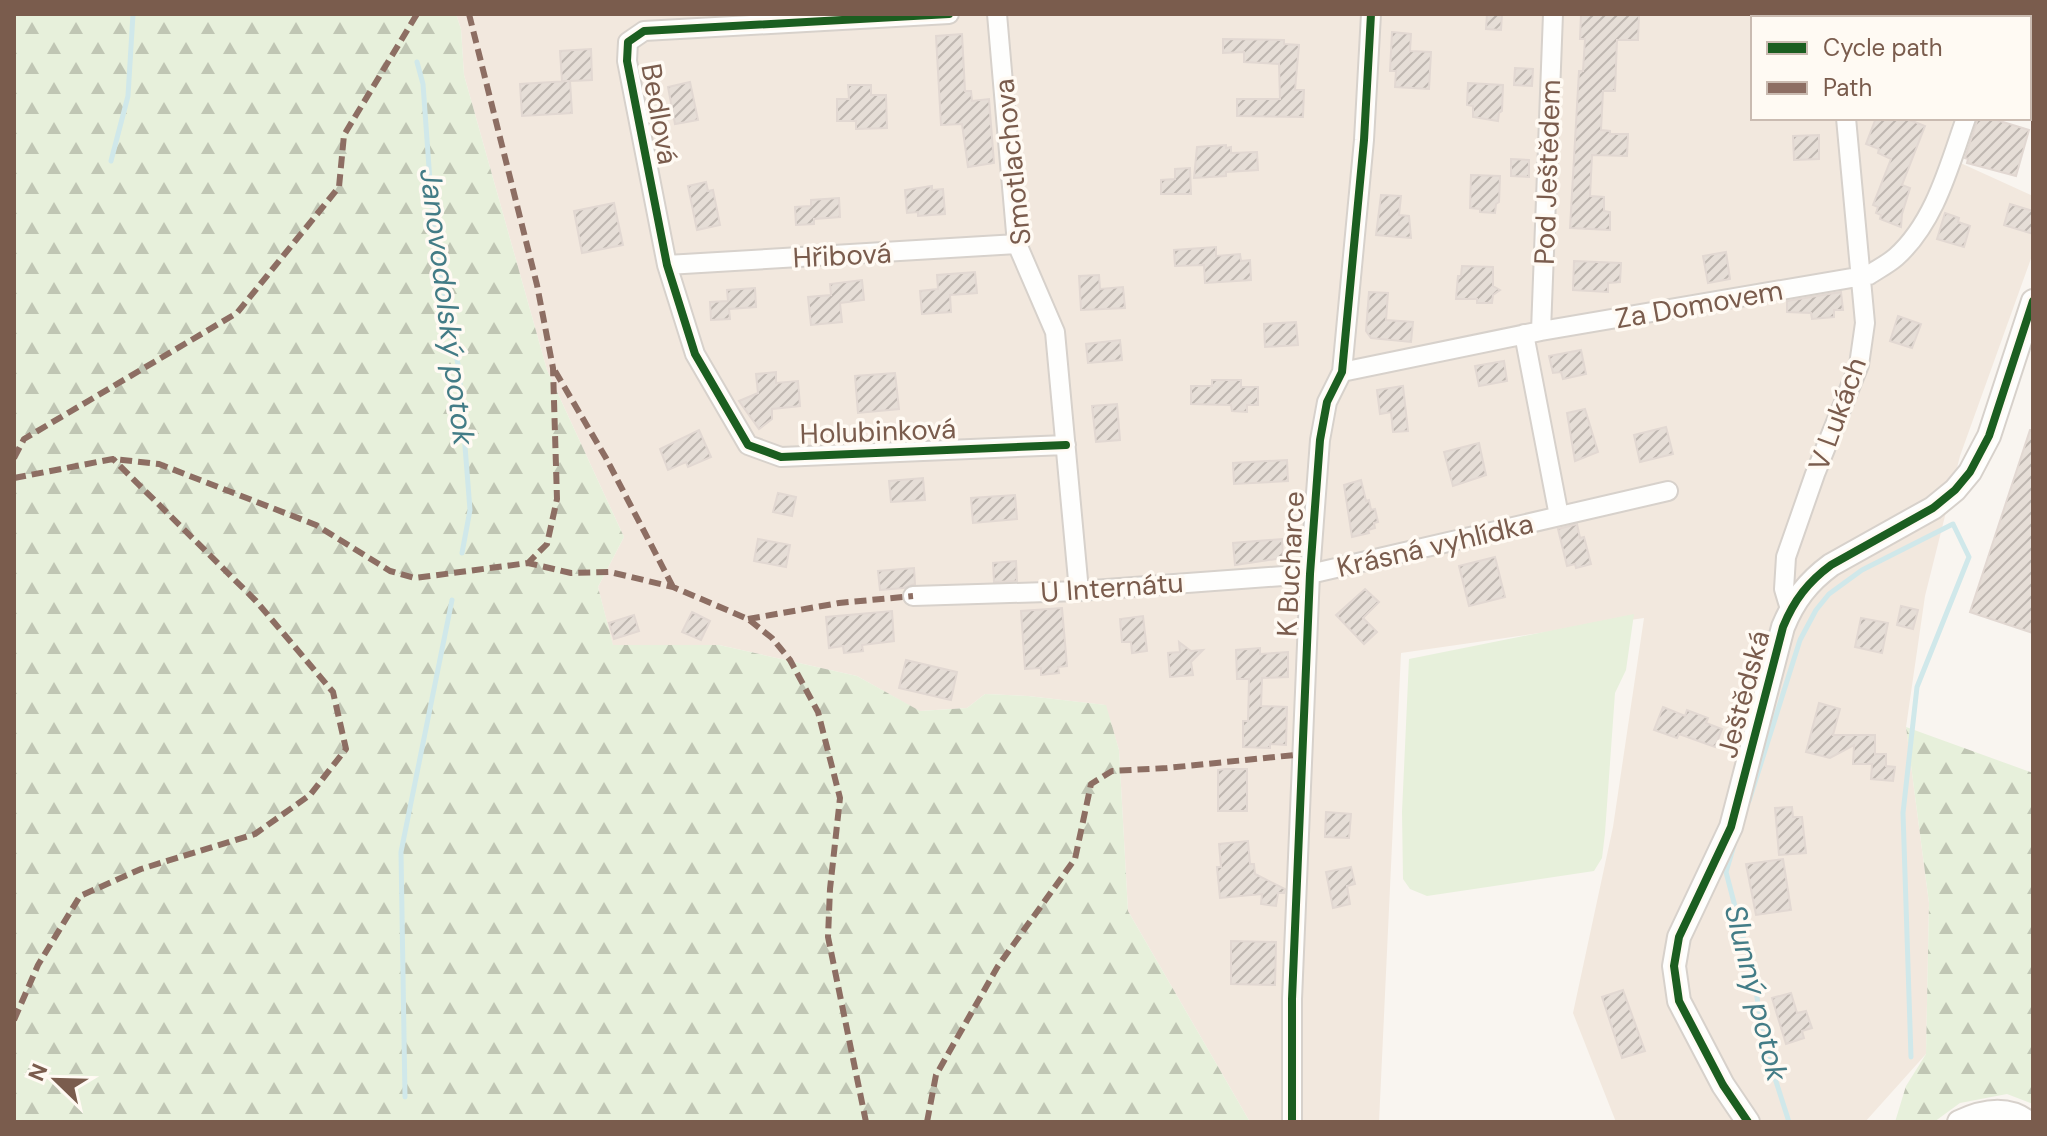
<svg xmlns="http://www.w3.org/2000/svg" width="2047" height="1136" font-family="'DM Sans',sans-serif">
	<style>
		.residential { fill: #f2e8de }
		.grass { fill: #e7f0db }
		.forest { fill: url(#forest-firs) }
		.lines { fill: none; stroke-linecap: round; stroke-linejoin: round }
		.stream { stroke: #d0e8ea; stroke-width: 5 }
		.building { fill: url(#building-hatch); stroke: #e2d8d2; stroke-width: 2 }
		.minor-casing { stroke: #d7d1cb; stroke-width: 22 }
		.tertiary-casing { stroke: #d7d1cb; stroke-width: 26 }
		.minor { stroke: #fefefd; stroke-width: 18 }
		.tertiary { stroke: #fefefd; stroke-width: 22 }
		.quiet { stroke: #8d6e63; stroke-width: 6; stroke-dasharray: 12 6; stroke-linecap: butt }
		.cycleway-casing { stroke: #fffaf3; stroke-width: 13 }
		.cycleway { stroke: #1b5e20; stroke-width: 8 }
		.labels { text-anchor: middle; stroke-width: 7; stroke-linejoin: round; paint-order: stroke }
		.street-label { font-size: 28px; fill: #7a5c4d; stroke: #fffaf3 }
		.water-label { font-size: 30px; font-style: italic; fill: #437c86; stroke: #fffaf3 }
	</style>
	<defs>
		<pattern id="forest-firs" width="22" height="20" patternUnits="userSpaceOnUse" patternTransform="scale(2)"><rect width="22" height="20" fill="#e7f0db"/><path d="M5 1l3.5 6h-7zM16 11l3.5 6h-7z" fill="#c0c6b4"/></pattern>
		<pattern id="building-hatch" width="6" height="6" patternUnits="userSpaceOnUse" patternTransform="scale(2)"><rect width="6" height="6" fill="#e6ded7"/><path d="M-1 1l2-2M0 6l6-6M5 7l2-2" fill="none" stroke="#bfb7b1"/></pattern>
	</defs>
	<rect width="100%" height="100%" fill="#f9f5f0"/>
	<path class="residential" d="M456,14H1980V18H1753V118H1954L1943,155L2033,196V253L1960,456L1925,596L1906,727L1929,903L1926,1054L1865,1122H1616L1573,1013L1613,827L1644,618L1401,653L1379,1122H1250L1128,911L1119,750L1105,705L1028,696L985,694L967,708L919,711L857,676L719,645L613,646L598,587L624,537L547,370L464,75L461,29Z"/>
	<path class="grass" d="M1634,614L1626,670L1615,693L1605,833L1602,858L1594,871L1427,896L1410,889L1403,879L1402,812L1409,659Z"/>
	<path class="forest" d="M14,14H456L461,29L464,75L547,370L624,537L598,587L613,645H719L857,676L920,711L967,708L985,694L1028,696L1106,705L1119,750L1128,911L1250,1122H14Z
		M1906,727L2033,773V1104L2007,1094L1960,1103L1934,1122H1895L1906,1086L1926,1054L1929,903Z"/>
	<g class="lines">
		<path class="stream" d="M417,62L423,84L434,237L459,370L470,510L462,553
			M111,161L128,96L133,14
			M1749,801L1800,640L1816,610L1829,594L1862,570L1953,524L1969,557L1917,687L1903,813L1911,1057
			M1734,845L1726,872L1754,979L1765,1047L1789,1122
			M405,1097L401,852L452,600"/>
	</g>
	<path class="building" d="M1487,14H1502L1501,30L1486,29Z
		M1581,14H1639L1638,40H1617L1615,91H1603L1601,130L1610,131V134H1628L1627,156L1592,155L1590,196L1604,197V211L1610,212V230L1570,228L1579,71H1583L1585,39H1580Z
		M1392,32L1411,34L1410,51L1431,52L1429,89L1395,87L1396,71H1390Z
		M962,34L965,91H971L972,101L989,99L994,163L968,167L962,124L941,125L936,36Z
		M1223,39L1284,40V44L1299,45L1295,90H1304L1303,117L1237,116V99H1280L1279,64L1244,62V52L1223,53Z
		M591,49L592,80L570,81L572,113L522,116L520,84L569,81H562L560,51Z
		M1515,68L1533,69L1532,86L1514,85Z
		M690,82L698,120L675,124L668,87Z
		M1468,83L1503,85L1502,111L1499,113L1498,121L1473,117V106L1467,105Z
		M848,85H871V95H886L887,128L856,129V121H837V99H849Z
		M1876,118H1905L1925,126L1902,185L1910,188L1902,214L1901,227L1880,219L1881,215L1876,213L1878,207L1873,205L1891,159L1878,153L1879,149L1866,144Z
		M1978,118H1990L2029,130L2016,176L1967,163L1968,159L1965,158Z
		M1819,135V159L1794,160L1793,136Z
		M1226,145V148L1231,147V153L1257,152L1258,170L1226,172V176L1194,178L1197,147Z
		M1511,159L1529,160V177L1511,176Z
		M1190,168L1191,194H1161V180L1175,179V169Z
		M1471,175L1500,176L1499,202L1496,204L1495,213L1480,212V209L1470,208Z
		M706,182L708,191L713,190L720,225L697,230L688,186Z
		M932,186V190L943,189L945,214L918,216V212L907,213L905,190Z
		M1381,195L1401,196L1399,215L1409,216L1411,238L1376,235Z
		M839,198L840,217L814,219V224L796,225L795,207L811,206V200Z
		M614,203L623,245L582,253L574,211Z
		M2010,204L2033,211V234L2004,225Z
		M1945,213L1959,218L1958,222L1970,226L1964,247L1937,239Z
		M1216,247V256L1240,254L1241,261L1250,260L1251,280L1205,283L1204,265L1175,266L1174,250Z
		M1726,252L1730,279L1708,283L1703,256Z
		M1574,261L1621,263L1620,282L1608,283V292L1573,290Z
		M1462,266L1493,267V286L1500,290L1493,295L1492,303H1477V299H1456L1458,276H1461Z
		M975,272L977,293L950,295L951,312L922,314L920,291L938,289L937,275Z
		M1099,275L1100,289L1123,287L1125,308L1081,310L1079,276Z
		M862,280L864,300L840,303L842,322L811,325L808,297L831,295L830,284Z
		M755,288L756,307L729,309L730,319L711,320L710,302L728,301L727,290Z
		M1369,292L1388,293L1386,320L1413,322L1411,342L1371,338L1366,331Z
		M1841,292L1843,310H1834V317L1812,319L1811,313L1787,312V301Z
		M1898,316L1921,324L1912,348L1890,341Z
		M1296,322L1298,345L1265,347L1264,324Z
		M1120,340L1122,360L1088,363L1086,344Z
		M1581,350L1586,374L1563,379L1561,372L1553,373L1549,356Z
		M1504,361L1507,381L1479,386L1475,366Z
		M776,372V383L798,381L800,406L772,409V419L759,429L739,401L758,393L756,374Z
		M895,373L899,409L858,413L855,376Z
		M1212,380H1241V387H1258V405H1247V412L1232,411L1231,405L1191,404V386H1212Z
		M1403,386L1408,431L1393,432L1391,412L1380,414L1377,390Z
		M1117,404L1120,440L1096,442L1092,406Z
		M1585,409L1598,452L1575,461L1567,413Z
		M1666,427L1673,454L1640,462L1634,435Z
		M699,430L711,457L688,467L686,462L668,470L660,449Z
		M2030,430H2033V633L1970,612Z
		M1479,443L1486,475L1453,486L1444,452Z
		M1287,460L1288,481L1234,484L1233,463Z
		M923,478L925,500L891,502L889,481Z
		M1361,480L1366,501L1369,500L1371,510L1375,509L1378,522L1374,523L1375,528L1368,530L1369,533L1352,537L1344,485Z
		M778,493L796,497L792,516L773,512Z
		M1015,495L1017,519L973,523L971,498Z
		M1577,524L1580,538L1584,537L1591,564L1576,568L1575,564L1567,566L1558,529Z
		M758,539L790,545L786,567L754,561Z
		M1282,539L1283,558L1235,565L1233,543Z
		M1495,557L1505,597L1469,606L1459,566Z
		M1016,561L1017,581L994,582L993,563Z
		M914,568L915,584L904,588L880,590L878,571Z
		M1365,589L1379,602L1363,618L1377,632L1364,644L1336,615Z
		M1901,606L1918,610L1913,629L1897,625Z
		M1062,608L1067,666L1058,667L1059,673L1041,675V668L1025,669L1021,611Z
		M892,611L894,641L862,645L863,651L844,653L843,646L829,648L826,617Z
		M692,612L710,621L701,640L682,632Z
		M634,615L639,631L614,639L609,623Z
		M1143,616L1147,651L1132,653L1131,642H1122L1120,619Z
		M1861,618L1888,623L1882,653L1855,647Z
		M1179,642L1191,651L1203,650L1191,662L1193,675L1170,677L1168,653L1180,652Z
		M1260,648V654L1288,652V677L1262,678L1261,706L1287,707L1286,745L1270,744V748L1243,747V721H1248L1249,679H1237L1236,650Z
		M906,660L957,672L951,700L899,688Z
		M1819,703L1840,709L1833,735H1875V754H1886V766L1895,767L1893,781L1871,779L1872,764H1853L1854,745L1830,758L1806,752Z
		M1663,707L1685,716L1687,710L1708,718L1706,723L1722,729L1715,747L1679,734L1677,738L1654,730Z
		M1225,769H1247V811H1218V770Z
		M1792,807L1793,817H1802L1806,853L1779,855L1775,808Z
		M1326,812L1351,814L1349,838L1325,837Z
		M1248,841L1250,864H1254L1255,874L1285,889L1284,893H1278L1276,906L1261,904L1262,894L1220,898L1217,867H1221L1219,844Z
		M1783,859L1791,910L1756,915L1746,864Z
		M1351,867L1355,884L1347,886L1350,904L1333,908L1326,872Z
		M1231,941L1276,942L1275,985L1231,984Z
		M1623,990L1645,1051L1622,1058L1602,997Z
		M1791,993L1797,1013L1806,1011L1812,1028L1802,1031L1804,1038L1786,1044L1772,998Z"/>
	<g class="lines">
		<defs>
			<path id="minor" d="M949,14L644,31L628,42L627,61L667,265L695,354L748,445L781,457L1066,445
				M997,14L1017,244L1055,332L1079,591
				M1841,14V18
				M667,265L1017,244
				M1541,331L1553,14
				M1524,334L1559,516
				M1342,372L1541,331L1869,275C1878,269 1888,264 1896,257C1935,222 1949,166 1966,118
				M913,596L1079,591L1310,574L1668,491
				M1790,609L1784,589L1786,557L1815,474L1859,365L1865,323L1846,118
				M1292,1122V999L1310,574L1320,440L1327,402L1342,372L1364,140L1371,14"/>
			<path id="tertiary" d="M2012,14L2013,18
				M2029,78L2033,93
				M1748,1122L1723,1085L1679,1001L1674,966L1679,937L1731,827L1783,627C1794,600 1808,582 1831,565L1933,508L1955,490L1970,472L1989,436L2033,301
				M1959,1122C1982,1111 2007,1106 2028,1122"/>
		</defs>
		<use href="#minor" class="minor-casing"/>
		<use href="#tertiary" class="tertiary-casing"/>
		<use href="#minor" class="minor"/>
		<use href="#tertiary" class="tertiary"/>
		<path class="quiet" d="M469,14L537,285L553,368L557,499L547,544L528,563
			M555,371L606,458L673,587
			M14,458L24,439L237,313L339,187L344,135L417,14
			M14,478L113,459L159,464L316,525L390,571L415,578L528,563L571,573L610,572L673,587L748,619L772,638L790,660L818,712L840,798L830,889L828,937L866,1122
			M748,619L839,603L913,596
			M14,1020L38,965L80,896L141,869L255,834L310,795L346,749L333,692L256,601L113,459
			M927,1122L936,1075L998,966L1075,859L1091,784L1112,771L1167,768L1304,754"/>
		<defs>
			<path id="cycleway" d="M949,14L644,31L628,42L627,61L667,265L695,354L748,445L781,457L1066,445
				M1292,1122V999L1310,574L1320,440L1327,402L1342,372L1364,140L1371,14
				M1748,1122L1723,1085L1679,1001L1674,966L1679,937L1731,827L1783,627C1794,600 1808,582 1831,565L1933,508L1955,490L1970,472L1989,436L2033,301"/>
		</defs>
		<use href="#cycleway" class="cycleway-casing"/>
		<use href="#cycleway" class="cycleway"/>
	</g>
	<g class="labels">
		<g class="street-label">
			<text transform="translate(660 114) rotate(80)" y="10">Bedlová</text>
			<text transform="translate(1012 162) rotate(-96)" y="10">Smotlachova</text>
			<text transform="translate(1547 172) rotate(-88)" y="10">Pod Ještědem</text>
			<text transform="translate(842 255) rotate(-3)" y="10">Hřibová</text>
			<text transform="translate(1699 304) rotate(-10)" y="10">Za Domovem</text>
			<text transform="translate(1837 414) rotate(-70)" y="10">V Lukách</text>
			<text transform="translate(878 431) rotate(-2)" y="10">Holubinková</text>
			<text transform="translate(1435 545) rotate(-13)" y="10">Krásná vyhlídka</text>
			<text transform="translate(1290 564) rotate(-87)" y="10">K Bucharce</text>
			<text transform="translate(1112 587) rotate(-4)" y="10">U Internátu</text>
			<text transform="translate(1743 694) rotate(-75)" y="10">Ještědská</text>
		</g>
		<g class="water-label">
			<text transform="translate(447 307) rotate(83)" y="10">Janovodolský potok</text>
			<text transform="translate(1756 993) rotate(76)" y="10">Slunný potok</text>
		</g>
	</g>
	<rect width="2047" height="1136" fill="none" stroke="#7a5c4d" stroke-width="32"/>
	<rect x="1751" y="16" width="280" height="104" fill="#fffaf3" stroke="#cabbb1" stroke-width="2"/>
	<rect x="1767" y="42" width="40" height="12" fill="#1b5e20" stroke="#cabbb1" stroke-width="2"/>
	<text x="1823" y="56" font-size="24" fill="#7a5c4d">Cycle path</text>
	<rect x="1767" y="82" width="40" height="12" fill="#8d6e63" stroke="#cabbb1" stroke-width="2"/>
	<text x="1823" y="96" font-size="24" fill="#7a5c4d">Path</text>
	<g transform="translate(56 1080) rotate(293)" stroke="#fffaf3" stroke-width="6" paint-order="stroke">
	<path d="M0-6L14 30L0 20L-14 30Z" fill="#7a5c4d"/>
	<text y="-12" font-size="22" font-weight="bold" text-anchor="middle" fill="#7a5c4d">N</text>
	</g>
</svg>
